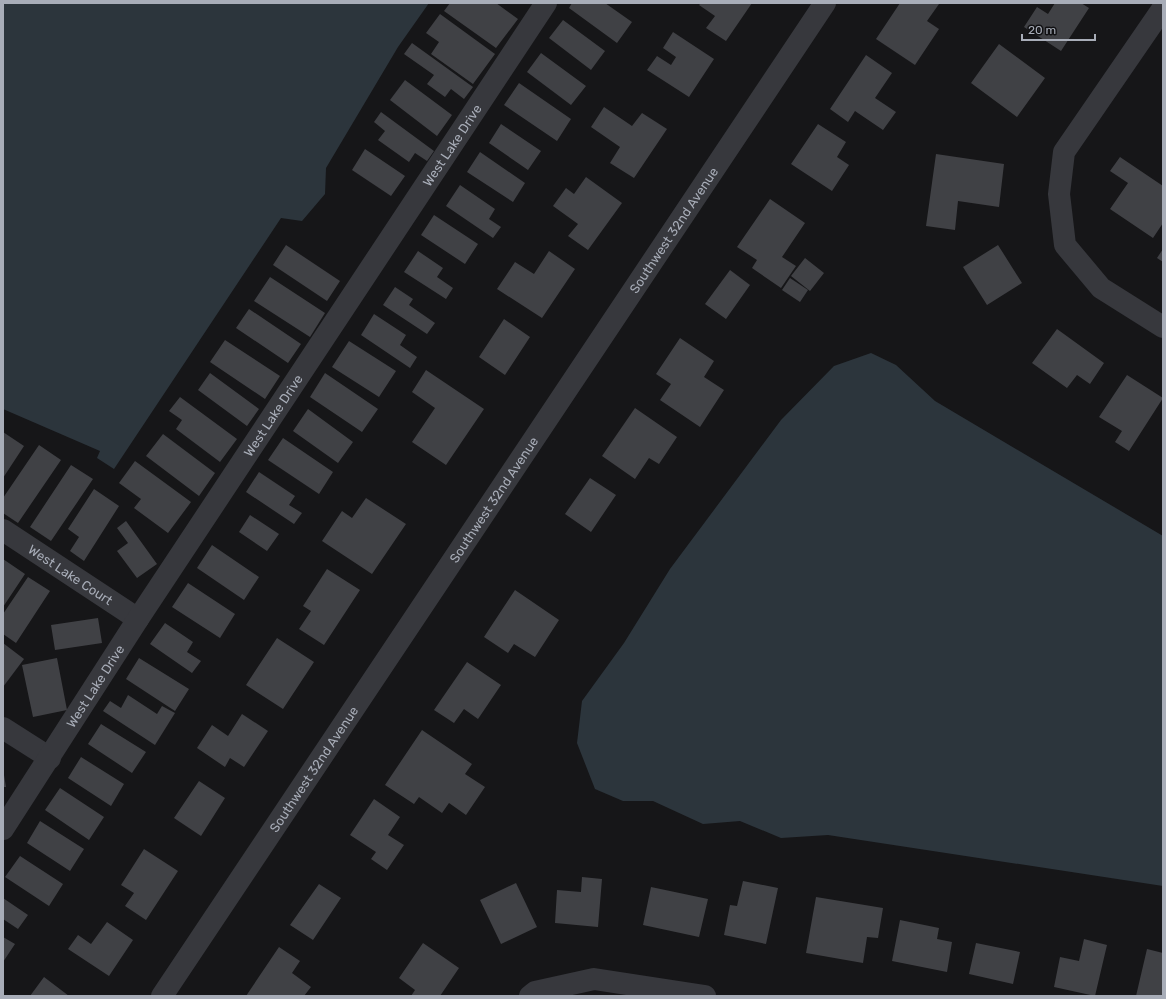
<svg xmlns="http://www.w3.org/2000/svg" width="1166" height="999" font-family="Rubik,sans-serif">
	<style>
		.water { fill: #2c353c }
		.building { fill: #404145 }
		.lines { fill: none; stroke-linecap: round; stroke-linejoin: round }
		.minor { stroke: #37383d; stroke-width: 22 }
		.labels { text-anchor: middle; stroke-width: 4; stroke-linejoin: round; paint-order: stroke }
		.street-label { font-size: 13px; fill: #a8adb8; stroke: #111113 }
	</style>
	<rect width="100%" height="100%" fill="#161618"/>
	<path class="water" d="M3,3H429L398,47L326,168L325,194L302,221L281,218L114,469L97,458L100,451L3,409Z
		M871,353L896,365L935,401L1163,536V886L828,835L781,838L740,821L703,824L653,801H623L595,789L577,743L582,701L624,643L670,569L781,420L834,366Z"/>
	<path class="building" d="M450,3H496L518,19L496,48L444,11Z
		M572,3H605L632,22L617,43L569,8Z
		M701,3H752L726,41L706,28L715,16L699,5Z
		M900,3L939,4L927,21L939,29L915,65L876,39Z
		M1055,3H1081L1089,8L1061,51L1024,27L1037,7L1048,14Z
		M440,14L495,54L473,84L431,54L439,42L426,33Z
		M563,20L605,51L591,70L549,38Z
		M673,32L714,59L689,97L647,70L657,56L671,65L676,57L663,48Z
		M412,43L473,87L464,99L451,89L445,97L427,84L434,75L404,54Z
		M999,44L1045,78L1017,117L971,83Z
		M541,53L586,86L571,105L527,72Z
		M866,55L892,73L875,98L896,112L883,130L855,111L848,122L830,109Z
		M405,80L452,115L437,136L390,100Z
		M519,83L571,119L557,141L504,105Z
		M604,107L632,126L642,113L667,129L634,178L610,163L620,147L591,127Z
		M381,112L434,151L427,161L415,153L409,162L378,140L385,131L374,122Z
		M501,124L541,151L528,170L489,143Z
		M818,124L846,142L837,157L849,165L832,191L791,164Z
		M365,149L405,176L391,196L352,170Z
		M480,152L525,183L513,202L467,172Z
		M936,154L1004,164L999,207L958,201L955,230L926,226Z
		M1120,157L1163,186V223L1153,238L1110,209L1128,183L1110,171Z
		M586,177L622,203L588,250L568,236L578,224L553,206L566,188L574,194Z
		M460,185L495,209L489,219L501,227L493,238L446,206Z
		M770,199L805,223L782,257L796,266L781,288L752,268L757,260L737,247Z
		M434,215L478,244L465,264L421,235Z
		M286,245L340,281L327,301L273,265Z
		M998,245L1022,283L987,305L963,267Z
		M1163,249V262L1157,258Z
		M418,251L443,268L437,277L453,288L446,299L404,272Z
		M549,251L575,269L542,318L497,289L515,262L534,274Z
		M805,258L824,273L810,291L791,276Z
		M730,270L750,285L726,319L705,304Z
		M270,277L325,313L310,337L254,301Z
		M790,278L808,290L800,302L782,290Z
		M395,287L413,299L409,305L435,323L427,334L383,305Z
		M249,309L301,344L288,363L236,328Z
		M374,314L406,335L400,345L417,357L410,368L361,335Z
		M504,319L530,337L505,375L479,357Z
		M1057,329L1104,363L1090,384L1077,375L1067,388L1032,363Z
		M680,338L714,361L704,377L724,390L700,427L660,400L671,384L656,374Z
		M225,340L280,376L265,399L210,362Z
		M349,341L396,371L379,397L332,367Z
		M426,370L484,409L446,465L412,442L435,408L412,392Z
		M210,373L259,409L247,426L198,390Z
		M325,373L378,409L362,432L310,397Z
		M1127,375L1163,398L1129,451L1115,442L1122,431L1099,417Z
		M180,397L237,439L220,462L176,429L182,420L169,411Z
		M635,408L677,437L659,464L649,458L635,479L602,456Z
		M308,409L353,442L338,463L293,431Z
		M3,432L24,446L3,478Z
		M163,434L215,473L199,496L146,456Z
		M283,438L333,472L319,494L268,460Z
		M39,445L61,460L18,523L3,513V498Z
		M135,461L191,502L168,533L134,508L141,499L119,483Z
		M71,465L93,479L51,541L30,527Z
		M259,472L295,496L289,505L302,513L294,524L246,492Z
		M590,478L616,495L591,532L565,514Z
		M94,489L119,506L84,561L70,551L79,537L68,529Z
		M366,498L406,524L372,574L322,541L342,511L352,518Z
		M250,515L279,534L267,551L239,532Z
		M126,521L157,564L137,578L117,551L128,543L117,528Z
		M212,545L259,577L244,600L197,568Z
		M3,559L25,574L3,607Z
		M327,569L360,590L324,645L299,629L311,611L303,606Z
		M28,577L50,591L16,643L3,634V614Z
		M188,583L235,614L220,638L172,607Z
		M515,590L559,620L535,657L514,644L508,653L484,637Z
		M98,618L102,643L55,650L51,625Z
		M165,623L193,642L187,652L201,661L192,673L150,644Z
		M277,638L314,662L283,709L246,685Z
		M3,643L24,659L3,687Z
		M57,658L67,710L33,717L22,665Z
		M139,658L189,689L175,711L126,679Z
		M467,662L501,685L478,719L464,709L454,723L434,710Z
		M128,695L157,714L162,706L175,713L155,745L103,711L110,701L121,708Z
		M242,714L268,731L244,767L230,758L225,767L197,748L212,725L228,736Z
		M101,724L146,752L132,773L88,744Z
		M422,730L472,764L465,774L485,787L466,815L449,803L442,813L419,797L414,804L385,785Z
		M81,757L124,784L111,806L68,778Z
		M3,769L6,787H3Z
		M199,781L225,798L201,836L174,818Z
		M60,788L104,817L89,840L45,810Z
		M374,799L400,817L388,835L404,845L387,870L371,859L376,852L350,835Z
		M40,821L84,849L70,871L27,843Z
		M144,849L178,871L146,920L125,906L134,893L121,885Z
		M20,856L63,884L49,906L5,877Z
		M582,877L602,879L598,927L555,923L557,890L581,892Z
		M743,881L778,888L766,944L724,935L730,905L737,906Z
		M516,883L537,927L501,944L480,900Z
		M319,884L341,898L313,940L290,925Z
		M651,887L708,899L699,937L643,925Z
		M816,897L883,908L878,938L867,937L863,963L806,953Z
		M3,898L28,915L18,929L3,919Z
		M900,920L939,928L937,939L952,942L947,972L892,961Z
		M107,922L133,940L109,976L68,949L78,935L91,944Z
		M3,937L15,944L3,962Z
		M1084,939L1107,945L1095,996L1054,987L1060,957L1079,961Z
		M423,943L459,968L440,996H411L415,990L399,978Z
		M976,943L1020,952L1013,984L969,974Z
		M279,947L300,961L292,973L311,987L304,996H246Z
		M1147,949L1163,953V996H1136Z
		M44,977L69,996H30Z"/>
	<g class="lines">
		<g class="minor">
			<path d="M1163,8L1064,152L1059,194L1065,245L1101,288L1163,327"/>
			<path id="s1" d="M3,530L138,619"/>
			<path d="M3,728L50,758"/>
			<path id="s2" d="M3,829L138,619L546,3"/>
			<path id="s3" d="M162,996L825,3"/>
			<path d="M530,996L535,992L594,979L705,996"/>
		</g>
	</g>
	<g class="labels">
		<g class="street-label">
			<text dy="5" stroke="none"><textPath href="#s2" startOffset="818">West Lake Drive</textPath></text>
			<text dy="5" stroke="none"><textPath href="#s3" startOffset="921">Southwest 32nd Avenue</textPath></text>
			<text dy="5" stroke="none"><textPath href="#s2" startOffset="494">West Lake Drive</textPath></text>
			<text dy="5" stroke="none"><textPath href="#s3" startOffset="597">Southwest 32nd Avenue</textPath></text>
			<text dy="5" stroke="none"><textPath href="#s1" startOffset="81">West Lake Court</textPath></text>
			<text dy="5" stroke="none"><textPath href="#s2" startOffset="170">West Lake Drive</textPath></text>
			<text dy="5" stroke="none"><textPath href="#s3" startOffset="273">Southwest 32nd Avenue</textPath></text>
		</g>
	</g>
	<rect width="1166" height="999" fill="none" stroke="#a8adb8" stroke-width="8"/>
	<path d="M1022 34v6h73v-6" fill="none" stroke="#a8adb8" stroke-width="2"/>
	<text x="1028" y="34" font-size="12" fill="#a8adb8" stroke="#111113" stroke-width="3" paint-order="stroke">20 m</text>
</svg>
